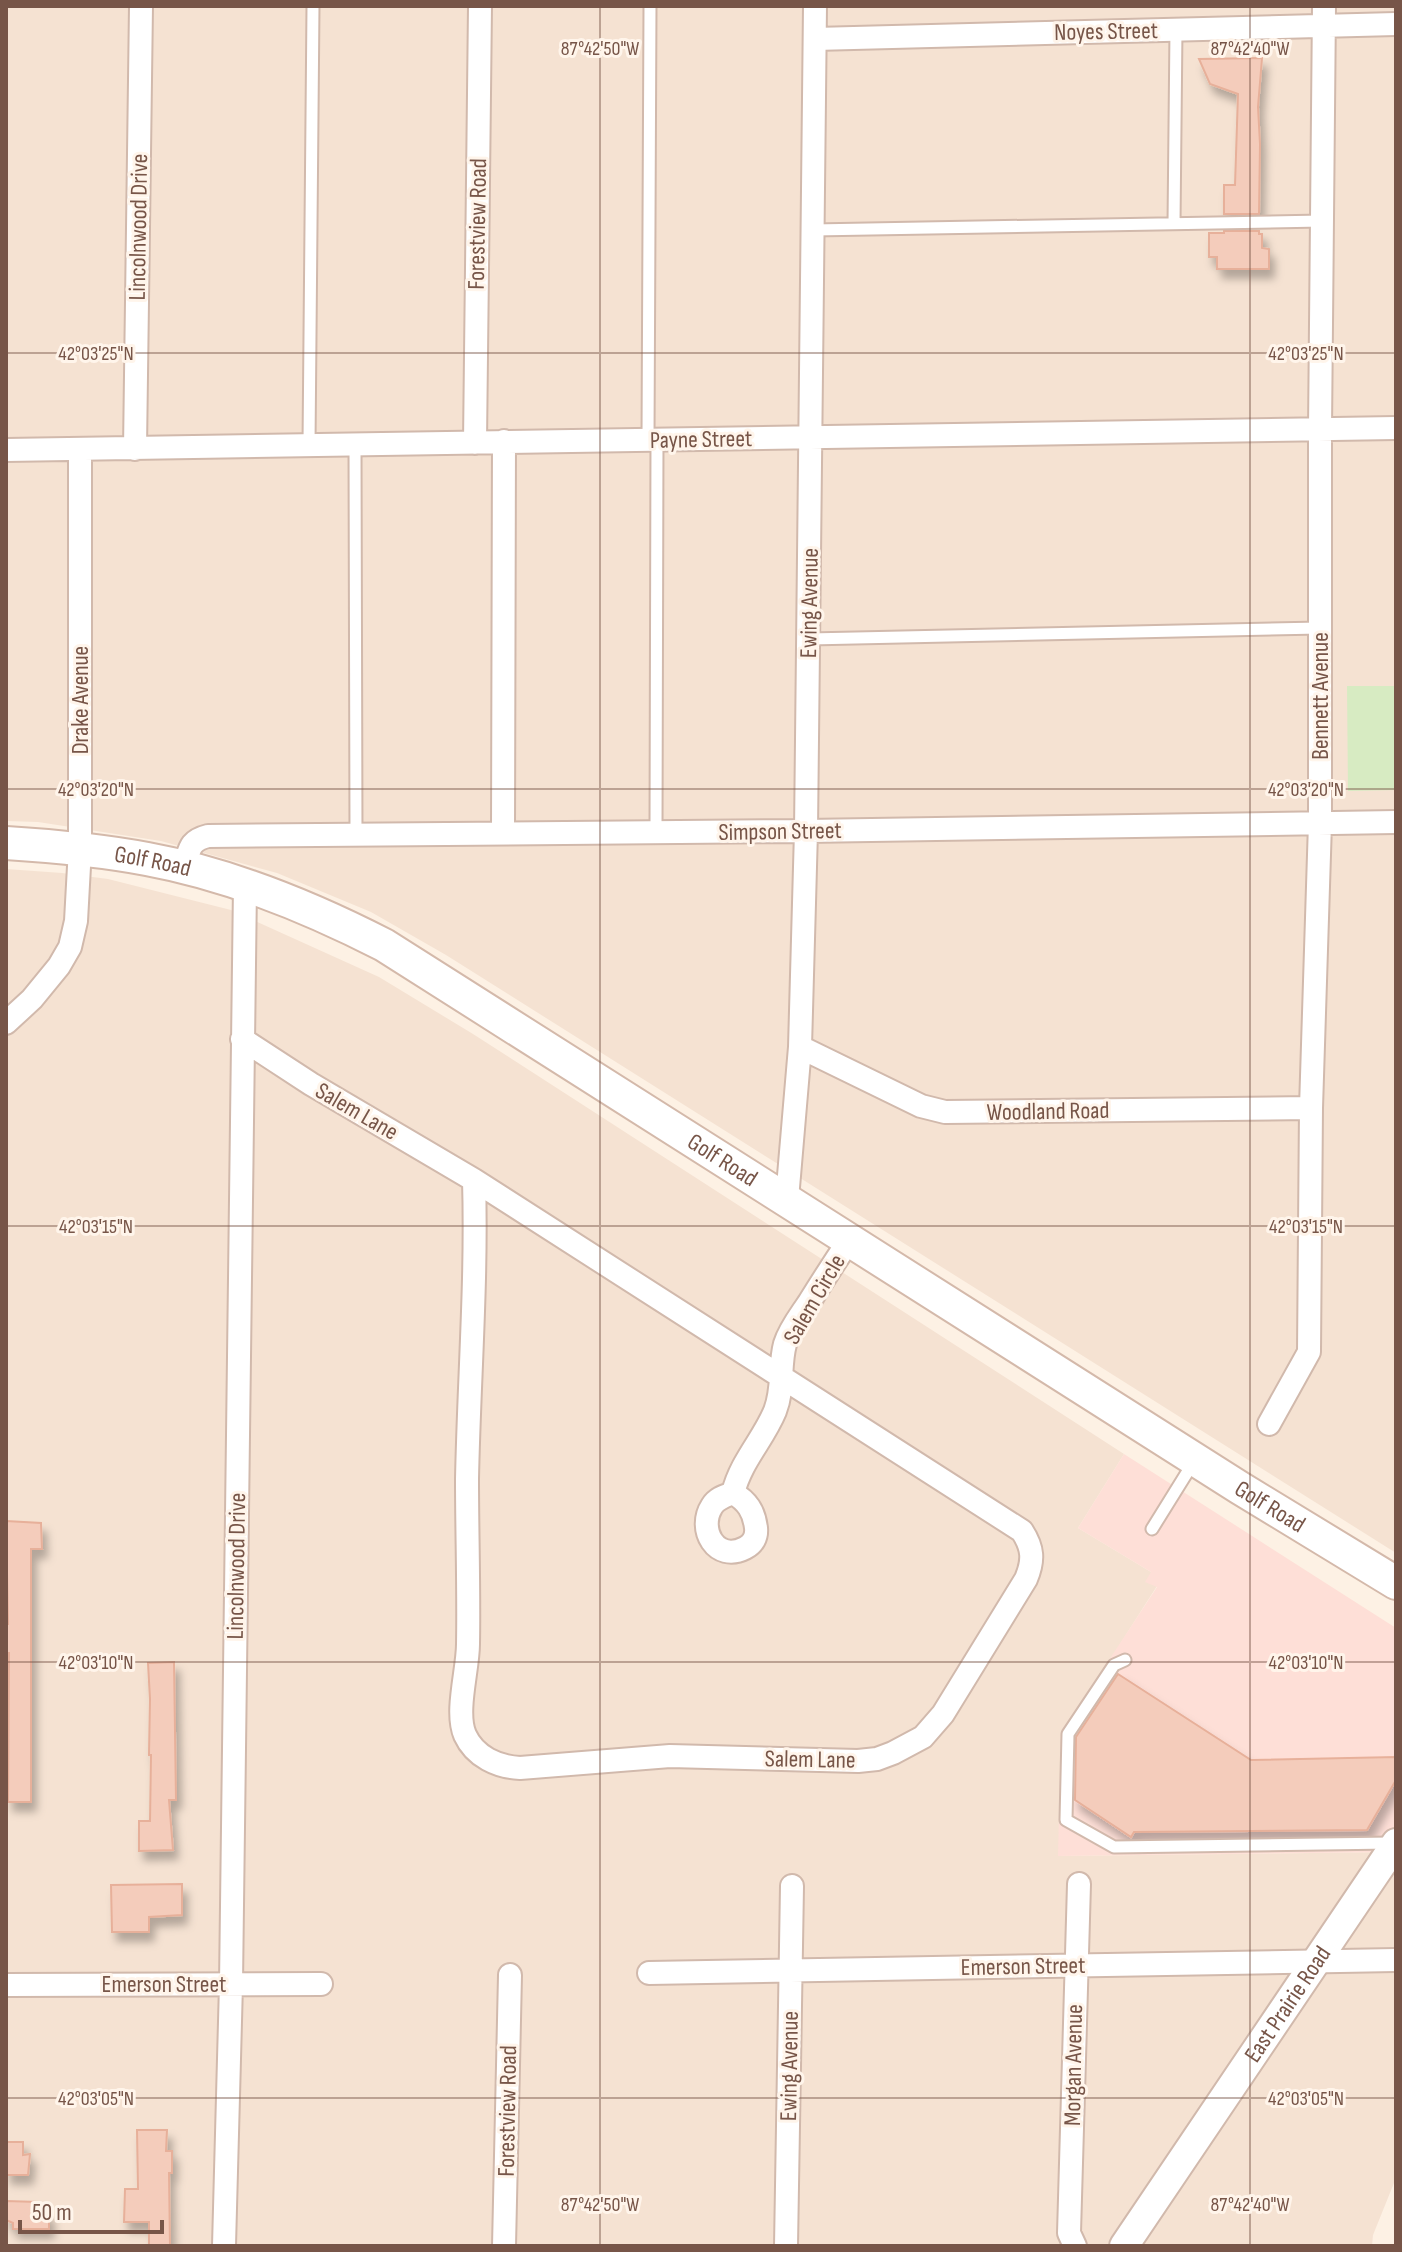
<svg xmlns="http://www.w3.org/2000/svg" width="1402" height="2252" font-family="'Sofia Sans Condensed',sans-serif">
	<style>
		.residential { fill: #f5e2d2 }
		.commercial { fill: #fedfd7 }
		.green { fill: #d7ebc2 }
		.building { fill: #f4ccbb; stroke: #e7b09a; stroke-width: 2; filter: url(#shadow) }
		.lines { fill: none; stroke-linecap: round; stroke-linejoin: round }
		.service-casing { stroke: #d1b9ac; stroke-width: 15 }
		.minor-casing { stroke: #d1b9ac; stroke-width: 26 }
		.tertiary-casing { stroke: #d1b9ac; stroke-width: 32 }
		.secondary-casing { stroke: #d4b9aa; stroke-width: 36 }
		.service { stroke: #fff; stroke-width: 11 }
		.minor { stroke: #fff; stroke-width: 22 }
		.tertiary { stroke: #fff; stroke-width: 28 }
		.secondary { stroke: #fff; stroke-width: 32 }
		.ticks { fill: none; stroke: #775548; stroke-width: 2; stroke-opacity: 0.45 }
		.labels { text-anchor: middle; stroke-width: 6; stroke-linejoin: round; paint-order: stroke }
		.street-label { font-size: 24px; fill: #775548; stroke: #fff5eb }
		.ticks-label { font-size: 20px; text-anchor: middle; fill: #775548; stroke: #fff5eb; stroke-width: 6; stroke-linejoin: round; paint-order: stroke }
	</style>
	<defs>
		<filter id="shadow"><feDropShadow dx="5" dy="9" stdDeviation="4" flood-color="#0004"/></filter>
	</defs>
	<rect width="100%" height="100%" fill="#fdf1e4"/>
	<path class="residential" d="M6,6H1396V1553L446,955L371,912L277,873L161,841L38,822L6,821Z
		M6,869L62,873L108,879L231,910L379,977L473,1034L1124,1454L1078,1528L1151,1572L1157,1586L1120,1644L1059,1856L1396,1852V2178L1373,2235L1372,2246H6Z"/>
	<path class="commercial" d="M1124,1454L1396,1628V1852L1058,1856L1061,1733L1157,1587L1145,1582L1151,1572L1078,1528Z"/>
	<path class="green" d="M1347,686H1396V790L1348,791Z"/>
	<path class="building" d="M1262,58L1258,107L1260,144L1259,214H1224V185H1235L1238,94L1210,84L1199,59Z
		M1224,231H1259V234H1262V248L1269,249V269H1217V257H1209V233H1224Z
		M6,1521L41,1523L42,1549H31V1802H8L9,1653H7L6,1624H8Z
		M174,1662L176,1800H169L173,1850L139,1851V1821H150L151,1755H149L150,1699L148,1663Z
		M1118,1674L1251,1760L1396,1757V1780L1367,1830L1134,1832L1131,1837L1075,1800L1076,1737Z
		M182,1884V1915L149,1917V1932H112L111,1885Z
		M137,2130H167L166,2151H172V2173H169L170,2246H149V2222H124L125,2189H138Z
		M6,2142H23V2155L30,2154L28,2175H6Z
		M6,2201L38,2202L39,2212H49V2229H13V2223L6,2220Z"/>
	<g class="lines">
		<defs>
			<path id="service" d="M1174,223L1176,29
				M813,230L1322,221
				M648,439L650,6
				M309,445L313,6
				M355,445L356,835
				M809,639L1320,628
				M656,832L657,439
				M1152,1529L1193,1463
				M1125,1660L1114,1665L1068,1734L1066,1820L1114,1847L1391,1843"/>
			<path id="minor" d="M815,39L1396,24
				M475,443L480,6
				M135,449L141,6
				M6,450L1396,428
				M503,833L504,441
				M184,867C190,850 188,841 208,836L806,831L1396,822
				M6,1023L32,999L59,966L70,947L76,921L80,848V449
				M242,1039L311,1084L474,1180L1022,1531C1033,1548 1034,1560 1026,1579L943,1714L923,1737L893,1753L877,1759L858,1761L670,1756L520,1768C498,1767 475,1757 465,1735C455,1712 468,1670 468,1644C469,1589 467,1534 467,1479C469,1379 477,1280 474,1180
				M800,1047L921,1106L945,1112L1311,1108
				M787,1199L800,1047L806,831L815,6
				M1269,1424L1309,1352L1311,1108L1320,823V430L1324,6
				M733,1493C741,1461 763,1440 775,1411C784,1388 779,1366 785,1344C790,1328 801,1315 810,1301C823,1280 836,1260 850,1239
				M733,1493C747,1501 754,1511 756,1528C757,1537 753,1544 745,1548C716,1563 697,1529 712,1506C717,1498 725,1496 733,1493Z
				M649,1973L1396,1960
				M6,1985L321,1984
				M224,2246L231,1984L245,886
				M504,2246L510,1975
				M786,2246L792,1886
				M1075,2246L1069,2233L1079,1884"/>
			<g id="tertiary">
				<path id="s1" d="M1124,2246L1396,1843"/>
			</g>
			<g id="secondary">
				<path id="s2" d="M6,843C53,846 100,850 147,859C229,874 310,907 384,945L1240,1488L1396,1583"/>
			</g>
		</defs>
		<use href="#service" class="service-casing"/>
		<use href="#minor" class="minor-casing"/>
		<use href="#tertiary" class="tertiary-casing"/>
		<use href="#secondary" class="secondary-casing"/>
		<use href="#service" class="service"/>
		<use href="#minor" class="minor"/>
		<use href="#tertiary" class="tertiary"/>
		<use href="#secondary" class="secondary"/>
	</g>
	<path class="ticks" d="M600,6V2246M1250,6V2246M6,353H1396M6,789H1396M6,1226H1396M6,1662H1396M6,2098H1396"/>
	<g class="labels">
		<g class="street-label">
			<text transform="translate(1106 31) rotate(-1)" y="8">Noyes Street</text>
			<text transform="translate(477 224) rotate(-89)" y="8">Forestview Road</text>
			<text transform="translate(138 227) rotate(-89)" y="8">Lincolnwood Drive</text>
			<text transform="translate(701 439) rotate(-1)" y="8">Payne Street</text>
			<text transform="translate(809 603) rotate(-89)" y="8">Ewing Avenue</text>
			<text transform="translate(1320 696) rotate(-90)" y="8">Bennett Avenue</text>
			<text transform="translate(80 700) rotate(-90)" y="8">Drake Avenue</text>
			<text transform="translate(780 831) rotate(-1)" y="8">Simpson Street</text>
			<text dy="8" stroke="none"><textPath href="#s2" startOffset="148">Golf Road</textPath></text>
			<text transform="translate(357 1111) rotate(30)" y="8">Salem Lane</text>
			<text transform="translate(1048 1111) rotate(-1)" y="8">Woodland Road</text>
			<text dy="8" stroke="none"><textPath href="#s2" startOffset="796">Golf Road</textPath></text>
			<text transform="translate(814 1299) rotate(-60)" y="8">Salem Circle</text>
			<text dy="8" stroke="none"><textPath href="#s2" startOffset="1444">Golf Road</textPath></text>
			<text transform="translate(236 1566) rotate(-89)" y="8">Lincolnwood Drive</text>
			<text transform="translate(810 1759) rotate(1)" y="8">Salem Lane</text>
			<text transform="translate(1023 1966) rotate(-1)" y="8">Emerson Street</text>
			<text x="164" y="1992">Emerson Street</text>
			<text dy="8" stroke="none"><textPath href="#s1" startOffset="292">East Prairie Road</textPath></text>
			<text transform="translate(1073 2065) rotate(-89)" y="8">Morgan Avenue</text>
			<text transform="translate(789 2066) rotate(-89)" y="8">Ewing Avenue</text>
			<text transform="translate(507 2111) rotate(-89)" y="8">Forestview Road</text>
		</g>
	</g>
	<g class="ticks-label">
		<text x="600" y="55">87°42'50"W</text>
		<text x="1250" y="55">87°42'40"W</text>
		<text x="96" y="360">42°03'25"N</text>
		<text x="1306" y="360">42°03'25"N</text>
		<text x="96" y="796">42°03'20"N</text>
		<text x="1306" y="796">42°03'20"N</text>
		<text x="96" y="1233">42°03'15"N</text>
		<text x="1306" y="1233">42°03'15"N</text>
		<text x="96" y="1669">42°03'10"N</text>
		<text x="1306" y="1669">42°03'10"N</text>
		<text x="96" y="2105">42°03'05"N</text>
		<text x="1306" y="2105">42°03'05"N</text>
		<text x="600" y="2211">87°42'50"W</text>
		<text x="1250" y="2211">87°42'40"W</text>
	</g>
	<rect width="1402" height="2252" fill="none" stroke="#775548" stroke-width="16"/>
	<path d="M20 2220v12h142v-12" fill="none" stroke="#775548" stroke-width="4"/>
	<text x="32" y="2220" font-size="24" fill="#775548" stroke="#fff5eb" stroke-width="6" paint-order="stroke">50 m</text>
</svg>
